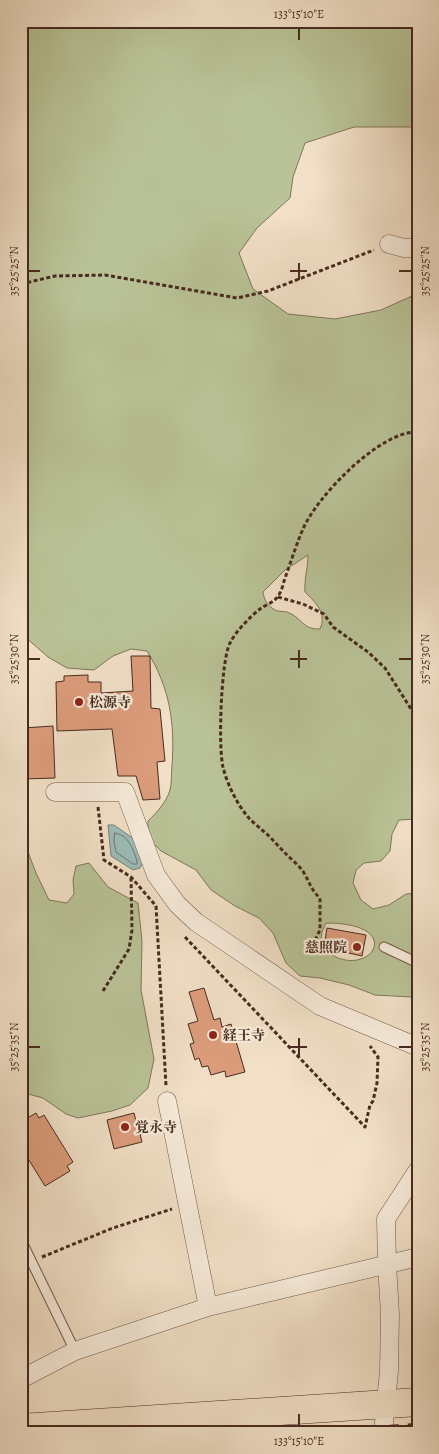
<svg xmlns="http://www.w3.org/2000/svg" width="439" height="1454" font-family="Alegreya,'Noto Serif JP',serif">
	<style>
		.green { fill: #b9c397; stroke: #80765a; fill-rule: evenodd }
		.water { fill: #9bbdb9; stroke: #7a827b }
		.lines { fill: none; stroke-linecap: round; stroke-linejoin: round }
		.shore { stroke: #72746c; stroke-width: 1 }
		.building { fill: #dd9d7c; stroke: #482a1e }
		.service-casing { stroke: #725848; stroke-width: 11 }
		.minor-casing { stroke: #725848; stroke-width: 19 }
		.primary-casing { stroke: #482a1e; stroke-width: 29 }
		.path { stroke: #482a1e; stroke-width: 3; stroke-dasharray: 4 2.5; stroke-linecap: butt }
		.service { stroke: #f7ecdb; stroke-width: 9 }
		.minor { stroke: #f7ecdb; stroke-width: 18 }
		.primary { stroke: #f2e1c8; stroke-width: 28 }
		.rail { stroke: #482a1e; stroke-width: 4; stroke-dasharray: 9 9; stroke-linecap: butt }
		.ticks { fill: none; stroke: #482a1e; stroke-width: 2 }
		.poi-dot { fill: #8f2418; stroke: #f7ecdb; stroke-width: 2 }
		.labels { text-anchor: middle; stroke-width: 4.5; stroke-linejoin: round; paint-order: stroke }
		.poi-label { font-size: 14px; font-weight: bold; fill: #482a1e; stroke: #f7ecdb; text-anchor: start }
		.neatline { fill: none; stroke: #482a1e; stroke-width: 2 }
		.ticks-label { font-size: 12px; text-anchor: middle; fill: #482a1e }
	</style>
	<rect width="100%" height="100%" fill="#f2e1c8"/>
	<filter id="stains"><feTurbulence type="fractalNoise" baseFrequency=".004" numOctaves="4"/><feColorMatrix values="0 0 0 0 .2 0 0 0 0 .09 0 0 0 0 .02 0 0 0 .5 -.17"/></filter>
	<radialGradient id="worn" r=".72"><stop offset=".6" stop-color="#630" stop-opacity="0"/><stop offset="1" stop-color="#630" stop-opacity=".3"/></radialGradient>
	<path class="green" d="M21,21H418V127H354L305,143L293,177L290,198L257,228L239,253L253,289L288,314L335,319L381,310L412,296L418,289V819L399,820L392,834L390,851L381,861L364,863L356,870L353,883L361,900L373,909L389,905L406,894L418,893V996L411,997L375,995L349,985L320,978L300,976L286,963L273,933L259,918L235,906L211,890L196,870L161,851L148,838V821C157,812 166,803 170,790C172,783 171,774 172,766C175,723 170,688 147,651L131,649L113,656L94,670L67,668L48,657L24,636L21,631ZM308,555C308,568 304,579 305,592C316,603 327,613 320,629C302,630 302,617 287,612C282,611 276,612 272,608C266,604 264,598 263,592L285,570ZM326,923C414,923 364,989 320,946L322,932Z
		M21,842L25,844L36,873L49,900L67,903L74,894L73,880L76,866L89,863L108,887L138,903L142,941L141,990L154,1059L148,1088L130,1105L112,1111L78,1118L66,1114L43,1098L21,1092Z"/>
	<path class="water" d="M108,825H114L134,839L143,862L140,868L133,870L111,856Z"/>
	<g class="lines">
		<path class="shore" d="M115,833C129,835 133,849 137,861V864H133L116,852L114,841Z"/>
	</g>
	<path class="building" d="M131,656H150L151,708L160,709L165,761L157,762L160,799L143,800L136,776H118L112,729L57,731L56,682L64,681V676L88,675V682H101V693L133,691Z
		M53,726L55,778L23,779L21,767L23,728Z
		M327,928L366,935L362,956L344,952L345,950L324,946Z
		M204,988L214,1020L220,1018L222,1027L231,1024L245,1072L226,1077L225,1071L211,1075L208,1066L202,1067L199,1058L195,1060L190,1044L194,1043L188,1024L198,1021L189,992Z
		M36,1113L39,1118L44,1115L73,1162L67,1166L70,1171L45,1186L27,1157L21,1160V1122Z
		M134,1113L136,1121L140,1120L143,1134H140L142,1142L114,1149L107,1120Z"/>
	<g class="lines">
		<defs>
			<path id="service" d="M384,947L418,963
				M21,1240L75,1351"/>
			<path id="minor" d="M389,244L404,248H418
				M55,792H125L156,875L177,904L196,922L320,1006L418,1047
				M167,1101L208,1307
				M21,1379L75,1351L208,1307L418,1257
				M383,1433L389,1371L390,1314L387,1265L386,1219L418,1170"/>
			<path id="primary" d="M21,1428L418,1402"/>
		</defs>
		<use href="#service" class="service-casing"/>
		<use href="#minor" class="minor-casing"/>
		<use href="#primary" class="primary-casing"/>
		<path class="path" d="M21,284L55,276L105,275L237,298L268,291L374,250
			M278,597L303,604L324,614L333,627L368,652L385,668L418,720
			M98,807L104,860L131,877L156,906L166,1086
			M185,937L365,1127L370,1105L373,1101L377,1083L378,1057L370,1046
			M315,940L320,930V898C311,890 310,883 304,873C300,866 292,860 286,854C278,846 271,837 262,830C258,826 252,822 248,817C237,804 227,784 223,767C218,747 221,660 230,643C236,631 250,617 260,609C265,605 275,602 278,596C282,591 283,584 285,578C291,562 296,545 303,529C317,496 381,430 418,432
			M103,991L129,949L132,930L131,877
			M42,1257L113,1228L172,1209"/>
		<use href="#service" class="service"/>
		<use href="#minor" class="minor"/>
		<use href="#primary" class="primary"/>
		<path class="rail" d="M282,1433L418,1425"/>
	</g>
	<path class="ticks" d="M299,28V40M299,263V280M28,271H40M290,271H307M399,271H412M299,650V668M28,659H40M290,659H307M399,659H412M299,1038V1056M28,1047H40M290,1047H307M399,1047H412M299,1414V1426"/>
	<g class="poi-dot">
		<circle cx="79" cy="702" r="5"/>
		<circle cx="357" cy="947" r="5"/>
		<circle cx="213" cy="1035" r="5"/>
		<circle cx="125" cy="1127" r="5"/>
	</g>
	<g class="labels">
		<g class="poi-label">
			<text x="89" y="707">松源寺</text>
			<text x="347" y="952" text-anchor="end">慈照院</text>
			<text x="223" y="1040">経王寺</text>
			<text x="135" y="1132">覚永寺</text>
		</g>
	</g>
	<rect width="439" height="1454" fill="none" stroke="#f2e1c8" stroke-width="55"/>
	<rect x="28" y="28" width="384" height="1398" class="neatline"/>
	<g class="ticks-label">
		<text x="299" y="18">133°15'10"E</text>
		<text transform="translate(425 271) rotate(-90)" y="4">35°25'25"N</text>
		<text transform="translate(14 271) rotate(-90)" y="4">35°25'25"N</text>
		<text transform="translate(14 659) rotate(-90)" y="4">35°25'30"N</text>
		<text transform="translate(425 659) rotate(-90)" y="4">35°25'30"N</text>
		<text transform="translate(14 1047) rotate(-90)" y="4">35°25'35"N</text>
		<text transform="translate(425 1047) rotate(-90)" y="4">35°25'35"N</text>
		<text x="299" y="1445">133°15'10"E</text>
	</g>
	<rect width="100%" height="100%" filter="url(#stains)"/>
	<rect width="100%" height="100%" fill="url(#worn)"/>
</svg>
